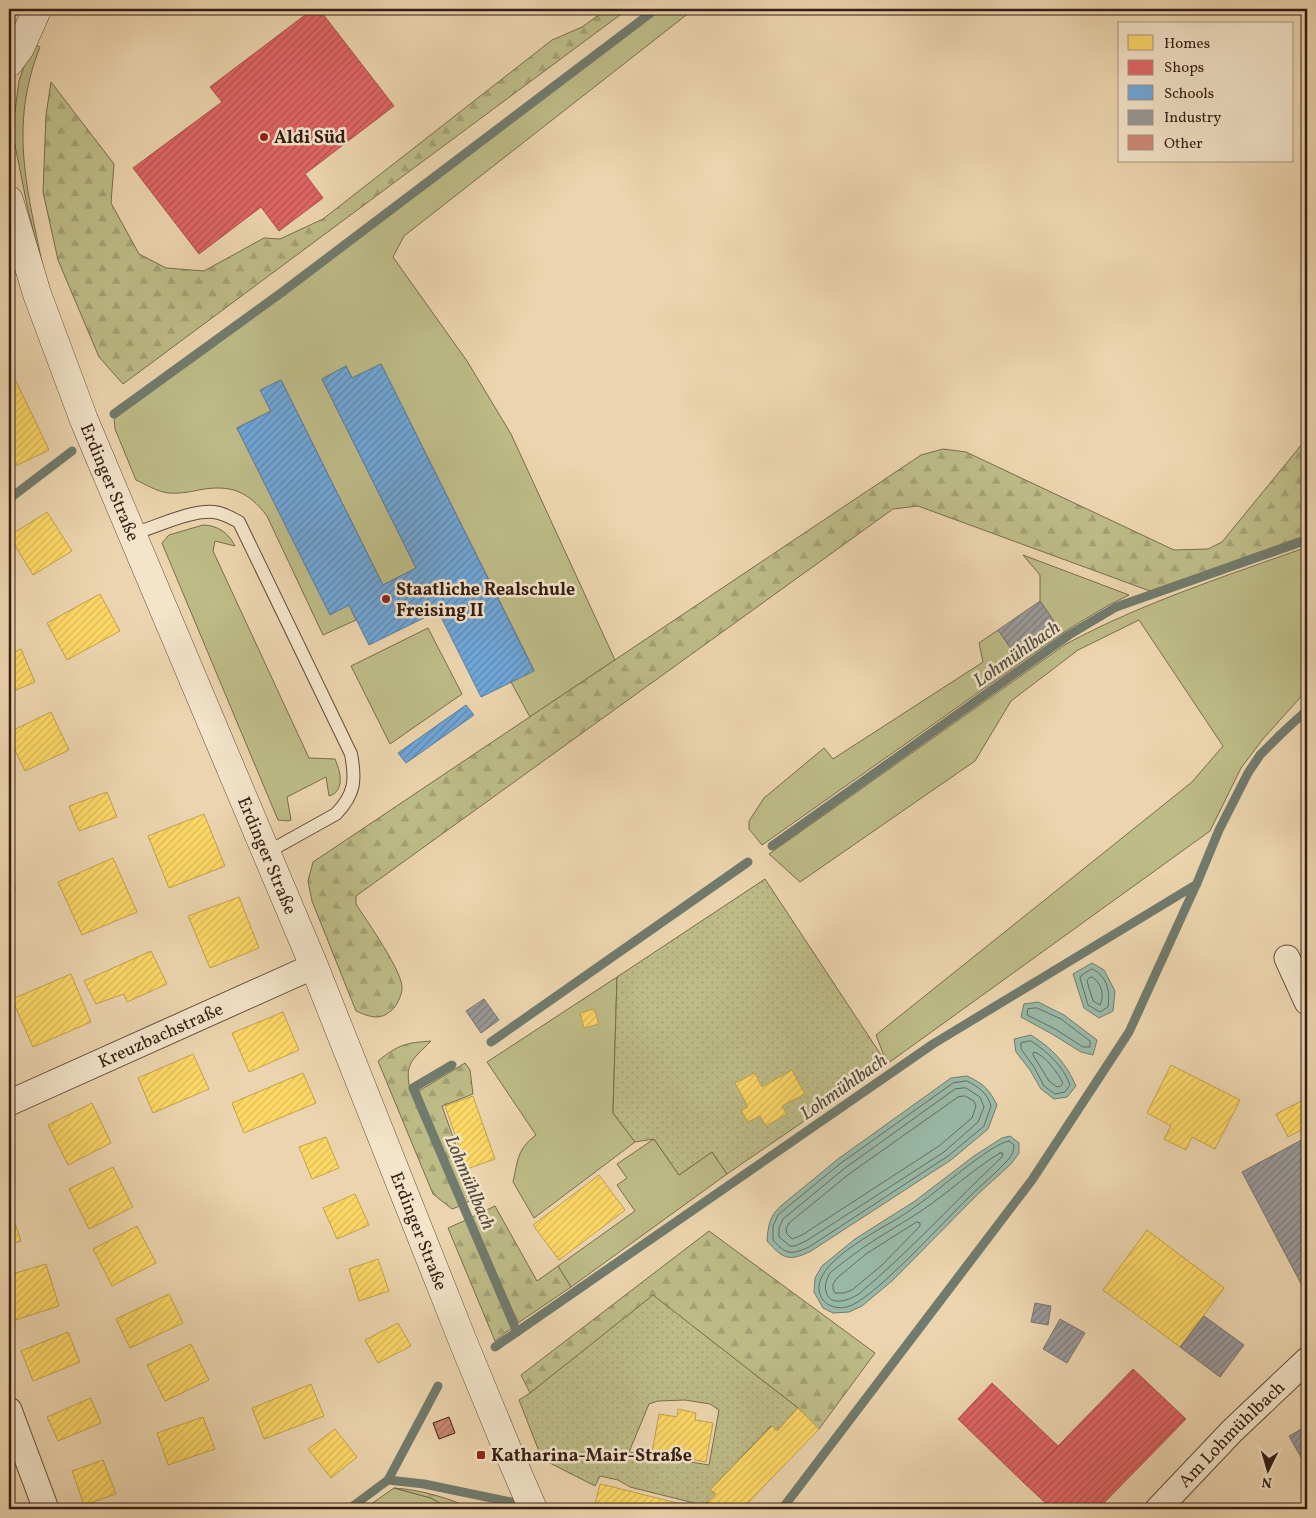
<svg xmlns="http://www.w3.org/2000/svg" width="1316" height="1518" font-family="Vollkorn,serif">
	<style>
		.grass { fill: #bdbc87; stroke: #796c4e }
		.forest { fill: url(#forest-firs); stroke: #796c4e }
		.park { fill: url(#park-dots); stroke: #796c4e; fill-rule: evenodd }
		.water { fill: #99b9a8; stroke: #717b6d }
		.homes { fill: url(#homes-hatch); stroke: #c2a14d }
		.shops { fill: url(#shops-hatch); stroke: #ad504d }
		.schools { fill: url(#schools-hatch); stroke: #5e7ea0 }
		.industry { fill: url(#industry-hatch); stroke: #7b7471 }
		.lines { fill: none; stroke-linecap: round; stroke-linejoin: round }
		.shore { stroke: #676b5e; stroke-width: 1 }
		.stream { stroke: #717b6d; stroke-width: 9 }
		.building { fill: url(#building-hatch); stroke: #351d14 }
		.service-casing { stroke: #634b3a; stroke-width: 14 }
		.minor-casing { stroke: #634b3a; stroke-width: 27 }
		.tertiary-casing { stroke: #634b3a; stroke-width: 29 }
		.service { stroke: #f3e4ca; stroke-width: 12 }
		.minor { stroke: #f3e4ca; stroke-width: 25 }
		.tertiary { stroke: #f3e4ca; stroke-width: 28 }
		.poi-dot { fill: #8f2418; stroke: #f3e4ca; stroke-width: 2 }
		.labels { text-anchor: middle; stroke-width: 5; stroke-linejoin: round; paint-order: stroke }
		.poi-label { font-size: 18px; font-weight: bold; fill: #351d14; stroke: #f3e4ca; text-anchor: start }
		.street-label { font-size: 18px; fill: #351d14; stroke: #f3e4ca }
		.water-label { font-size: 19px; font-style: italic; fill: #534c40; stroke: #f3e4ca }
	</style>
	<defs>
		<pattern id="forest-firs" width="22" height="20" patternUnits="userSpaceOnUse" patternTransform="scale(1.25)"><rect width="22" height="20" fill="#bdbc87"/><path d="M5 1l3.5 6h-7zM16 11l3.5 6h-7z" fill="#a3a174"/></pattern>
		<pattern id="park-dots" width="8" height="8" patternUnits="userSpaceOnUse" patternTransform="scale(1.25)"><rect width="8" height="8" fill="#bdbc87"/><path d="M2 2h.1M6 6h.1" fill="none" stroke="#a3a174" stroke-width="1.8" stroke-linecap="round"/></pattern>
		<pattern id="homes-hatch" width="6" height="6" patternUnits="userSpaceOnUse" patternTransform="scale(1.25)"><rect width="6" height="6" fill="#ffd966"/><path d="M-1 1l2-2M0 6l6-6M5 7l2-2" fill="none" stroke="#dbba58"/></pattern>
		<pattern id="shops-hatch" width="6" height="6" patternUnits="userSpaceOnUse" patternTransform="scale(1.25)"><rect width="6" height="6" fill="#e06666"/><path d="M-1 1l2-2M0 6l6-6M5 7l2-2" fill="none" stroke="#b65353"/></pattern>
		<pattern id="schools-hatch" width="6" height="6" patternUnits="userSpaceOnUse" patternTransform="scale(1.25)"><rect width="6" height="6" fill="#6fa8dc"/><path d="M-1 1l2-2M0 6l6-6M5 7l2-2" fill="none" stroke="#5c88b1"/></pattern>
		<pattern id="industry-hatch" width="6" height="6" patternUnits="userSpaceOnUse" patternTransform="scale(1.25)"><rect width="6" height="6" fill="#999"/><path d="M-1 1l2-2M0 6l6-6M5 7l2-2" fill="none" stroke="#7e7c7c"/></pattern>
		<pattern id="building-hatch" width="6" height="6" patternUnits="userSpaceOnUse" patternTransform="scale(1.25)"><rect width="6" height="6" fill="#cf8875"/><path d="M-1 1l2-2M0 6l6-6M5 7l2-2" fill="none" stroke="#a96f5f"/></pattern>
	</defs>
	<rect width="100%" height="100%" fill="#ecd5ae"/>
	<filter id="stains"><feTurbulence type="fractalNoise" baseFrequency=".004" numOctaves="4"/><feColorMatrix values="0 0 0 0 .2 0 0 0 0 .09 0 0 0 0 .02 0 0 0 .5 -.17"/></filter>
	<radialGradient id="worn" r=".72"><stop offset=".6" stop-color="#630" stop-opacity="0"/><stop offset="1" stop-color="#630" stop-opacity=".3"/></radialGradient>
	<path class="grass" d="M660,9H694L404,236L393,257L467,361L511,434L615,660L530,717L511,682L534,670L381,364L352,378L346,366L322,379L416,568L383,585L281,380L261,390L271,411L237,428L330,614L349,605L356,620L323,635L267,516C248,491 230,484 199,490C189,492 179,494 168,493C156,491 147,485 136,480L115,429L114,418Z
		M32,43L40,47C8,127 28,192 44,272L28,210L14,140L13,126L19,81Z
		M203,525C217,525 229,533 235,546L215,541L213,551L309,758L335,759C340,770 346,791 329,796L326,777L287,797L291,820L288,821L278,820L162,543L169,535Z
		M1307,547V690L1263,739L1241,768L1210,831L887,1064L876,1035L1192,782L1223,746L1139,620L1078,650L1011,701L975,761L800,882L769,854L1066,644C1142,603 1226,576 1307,547Z
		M1023,555L1129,595L1107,606L1067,630L762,845L749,829V821L764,798L824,748L833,759L983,662L979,643L998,630L1018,658L1060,630L1040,601V575Z
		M428,628L462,694L390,744L351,666Z
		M617,977L613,1113L635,1142L534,1218L513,1182C518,1160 517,1149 536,1135L487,1062Z
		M654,1139L679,1175L712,1152L727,1174L571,1287L558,1266L635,1211L617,1185L627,1178L617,1164Z
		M394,1488L431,1498L450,1509H364Z"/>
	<path class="forest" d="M607,9H628L123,384L99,357L58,260L43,192L46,115L51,82L114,164L111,203L139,254L166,268L204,271L264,238L280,239L323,219L552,40L582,27Z
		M1307,438V535L1150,591L918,506L893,509L356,896V904C366,920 404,973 402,989C402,995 396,1007 392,1010C380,1021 370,1017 356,1011L312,901L308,881L313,862L921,455L943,449L966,452L1174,550L1208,549L1222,542Z
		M431,1041C414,1059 404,1062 410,1089L460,1206L452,1209L433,1194L378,1061C399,1044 406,1043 431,1041Z
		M465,1063L470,1070L473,1094L442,1106L475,1199L465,1203L419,1091Z
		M495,1206L537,1281L558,1266L571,1287L518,1323L472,1217Z
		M466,1220L512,1328L495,1341L448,1228Z
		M709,1231L875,1353L819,1429L798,1408L653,1296L530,1393L521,1375Z
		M394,1488C423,1490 447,1498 474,1509H450L431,1498Z"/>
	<path class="park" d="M765,879L887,1064L727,1174L712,1152L679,1175L654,1139L635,1142L613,1113L617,977Z
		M653,1295L798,1408L777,1431L771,1426L711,1489L716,1494L708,1502L702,1505L630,1487L618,1480L600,1476L595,1486L542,1459L519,1400L530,1393ZM685,1400L710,1404L719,1410L709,1465L629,1452L649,1404L658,1401Z"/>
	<path class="water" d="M1092,963L1104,970L1115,991L1113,1011L1099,1018L1084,1008L1073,974Z
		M1038,1002L1064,1015L1097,1040L1093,1055L1081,1052L1052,1034L1021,1017L1024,1004Z
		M1031,1035C1053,1049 1066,1063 1076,1086L1067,1097L1054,1099L1041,1089L1030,1070L1016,1052L1014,1039Z
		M967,1076C984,1084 989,1089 997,1105L988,1129L951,1160L811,1251C789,1262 783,1259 767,1241C768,1225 770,1215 782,1205L838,1159L951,1078Z
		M1010,1136L1019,1143V1153L1011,1164L979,1193L893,1280L862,1306L849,1312L833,1313L823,1308L814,1292L815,1278L822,1266L855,1239L915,1201L974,1156L1002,1138Z"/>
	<path class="homes" d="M16,381L49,450L9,469V385Z
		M47,512L72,551L33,575L9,536Z
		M100,594L120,631L67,660L47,623Z
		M21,649L35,682L9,693V655Z
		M51,712L69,750L25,771L9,738V732Z
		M107,792L117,817L79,831L69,806Z
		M204,814L225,866L169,888L148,836Z
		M113,858L137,912L82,935L58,882Z
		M9,874L16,889L9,893Z
		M239,897L259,948L210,968L188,916Z
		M151,951L167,984L127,1002L124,994L96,1004L84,981Z
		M71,974L91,1022L33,1047L12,999Z
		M594,1009L599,1024L584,1028L580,1013Z
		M283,1012L299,1050L249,1072L232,1033Z
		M193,1054L209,1089L153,1113L138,1078Z
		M1171,1065L1240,1100L1215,1149L1192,1137L1186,1150L1164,1139L1171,1126L1147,1113Z
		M792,1070L805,1094L782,1106L787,1114L766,1126L760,1116L748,1122L741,1110L748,1107L735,1083L755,1073L762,1087Z
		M303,1073L316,1103L244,1133L232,1103Z
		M473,1096L495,1159L467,1169L445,1106Z
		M1307,1098V1127L1288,1137L1276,1114Z
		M92,1103L111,1143L68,1165L48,1125Z
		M326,1137L339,1168L312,1179L299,1147Z
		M113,1167L133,1207L89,1229L69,1189Z
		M599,1175L625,1210L559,1260L533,1225Z
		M355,1194L369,1225L337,1239L323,1208Z
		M11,1211L21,1241L9,1245V1212Z
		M137,1226L156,1263L112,1286L93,1249Z
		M1147,1230L1224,1288L1180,1347L1103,1290Z
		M378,1259L389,1291L359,1301L349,1269Z
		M46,1264L59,1306L9,1322V1275Z
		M169,1294L183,1323L130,1348L116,1319Z
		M398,1323L411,1346L378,1363L365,1340Z
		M68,1332L80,1362L33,1381L21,1351Z
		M191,1344L209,1380L165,1401L147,1365Z
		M311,1384L324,1416L264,1439L252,1408Z
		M91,1398L101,1423L58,1441L47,1417Z
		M798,1408L819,1429L742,1509H716L708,1502L716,1494L710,1490L772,1426L777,1431Z
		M678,1409L696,1413L695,1420L713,1423L706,1462L652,1452L659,1414L677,1417Z
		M203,1417L215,1449L168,1465L157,1433Z
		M335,1429L357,1457L331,1478L308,1449Z
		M103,1460L116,1494L84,1505L72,1471Z
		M600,1484L609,1486L701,1509H594Z"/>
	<path class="shops" d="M313,9H319L394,106L305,174L323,198L279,231L261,207L199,254L133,168L222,102L210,87Z
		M1133,1369L1186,1419L1098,1509H1052L1023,1482Z
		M992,1383L1058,1446L1023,1482L958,1419Z"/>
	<path class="schools" d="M381,364L534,671L481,697L438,611L369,645L349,605L330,615L237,428L271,411L260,390L281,380L383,585L416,568L322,379L346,366L352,378Z
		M466,705L474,715L406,763L398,753Z"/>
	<path class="industry" d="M1040,601L1060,630L1018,659L998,630Z
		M484,999L499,1020L481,1033L466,1011Z
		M1307,1137V1295L1242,1172Z
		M1035,1303L1051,1306L1048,1325L1031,1322Z
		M1204,1316L1244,1345L1220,1377L1180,1347Z
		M1060,1319L1085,1333L1067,1363L1043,1349Z
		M1307,1426V1468L1289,1436Z"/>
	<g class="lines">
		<path class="shore" d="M1092,969C1108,976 1110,992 1108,1007L1100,1012L1088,1005L1080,978L1081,976Z
			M1092,977C1101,982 1105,995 1100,1005L1093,1001L1087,981L1088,979Z
			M1037,1008L1061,1019L1090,1041V1047H1083L1055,1029L1027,1015L1028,1009Z
			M1031,1041C1048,1052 1063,1066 1070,1085L1065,1092L1055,1094L1044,1086L1034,1067L1021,1049V1043Z
			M1034,1052C1045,1055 1058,1073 1063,1083L1061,1086L1057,1087L1049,1081L1033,1055Z
			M967,1081C979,1087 987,1093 991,1106L984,1126L948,1156L809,1247C791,1255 786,1255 773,1240V1226L778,1215L785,1209L841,1163L953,1083Z
			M966,1088L980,1097L984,1107L978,1122L944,1152L806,1241L795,1246H790L779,1237V1228L783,1219L845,1168L955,1089Z
			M965,1096L974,1101L976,1106L972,1118L939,1146L802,1235L792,1239L787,1234L786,1229L789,1223L849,1174L958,1097Z
			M1009,1141L1014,1145C1014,1152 1011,1157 1006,1162C994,1175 980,1186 968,1198C945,1220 872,1301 847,1307C838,1309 829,1307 823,1300C803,1272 862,1240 881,1228C894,1221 907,1213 919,1204C938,1191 990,1144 1009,1141Z
			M1000,1153H1003L1002,1157C954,1202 910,1251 860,1293C851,1300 829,1308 826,1291C824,1285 827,1278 830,1273C834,1269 840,1265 845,1261C869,1242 895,1228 921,1211C948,1193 972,1170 1000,1153Z
			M917,1222L920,1223V1226L881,1266L852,1290L844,1293H835L833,1289V1284L837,1278L866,1254Z"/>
		<path class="stream" d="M114,414L281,293L656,9
			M9,499L72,451
			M772,846L1069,635L1116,607L1307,540
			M491,1042L748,862
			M452,1065L413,1088L517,1332
			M495,1347L933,1044L1197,884
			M388,1480L438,1386
			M349,1509L388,1480L424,1484L525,1505
			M782,1509L1032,1180L1129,1032L1197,883L1219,830L1248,773L1260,755L1281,734L1307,710"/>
	</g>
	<path class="building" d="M449,1417L455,1433L439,1439L433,1423Z"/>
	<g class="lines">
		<defs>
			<path id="service" d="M132,534C157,527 189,510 214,512C223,513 232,518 239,522L351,754C356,780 355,794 336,814L266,853"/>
			<g id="minor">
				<path d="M1287,958L1307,1002"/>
				<path id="s1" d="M9,1103L314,966"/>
				<path d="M9,1410L46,1509"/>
				<path id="s2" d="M1158,1509L1232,1431L1307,1360"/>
			</g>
			<g id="tertiary">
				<path d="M9,63L20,48L36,12L35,9"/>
				<path id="s3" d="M9,200L37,294L84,420L314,966L464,1344L508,1451L533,1509"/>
			</g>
		</defs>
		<use href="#service" class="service-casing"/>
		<use href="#minor" class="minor-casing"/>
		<use href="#tertiary" class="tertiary-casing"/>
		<use href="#service" class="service"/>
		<use href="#minor" class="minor"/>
		<use href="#tertiary" class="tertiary"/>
	</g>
	<g class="poi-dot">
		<circle cx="264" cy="137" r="5"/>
		<circle cx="386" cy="599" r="5"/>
		<rect x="476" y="1450" width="10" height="10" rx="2.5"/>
	</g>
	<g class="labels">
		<g class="poi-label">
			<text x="274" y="143">Aldi Süd</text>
			<text x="396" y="595">Staatliche Realschule<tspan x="396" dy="21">Freising II</tspan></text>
			<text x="491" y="1461">Katharina-Mair-Straße</text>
		</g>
		<g class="street-label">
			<text dy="6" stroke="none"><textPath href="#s3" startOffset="300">Erdinger Straße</textPath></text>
			<text dy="6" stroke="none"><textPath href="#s3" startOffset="705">Erdinger Straße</textPath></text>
			<text dy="6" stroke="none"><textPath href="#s1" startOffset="166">Kreuzbachstraße</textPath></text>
			<text dy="6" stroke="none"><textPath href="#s3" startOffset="1110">Erdinger Straße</textPath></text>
			<text dy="6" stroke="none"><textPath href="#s2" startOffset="105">Am Lohmühlbach</textPath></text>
		</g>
		<g class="water-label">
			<text transform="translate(1016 653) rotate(-35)" y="7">Lohmühlbach</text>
			<text transform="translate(843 1086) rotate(-35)" y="7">Lohmühlbach</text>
			<text transform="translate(471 1182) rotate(67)" y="7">Lohmühlbach</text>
		</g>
	</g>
	<rect width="1316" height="1518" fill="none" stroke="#ecd5ae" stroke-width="30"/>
	<rect x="10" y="10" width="1296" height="1498" fill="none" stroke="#351d14" stroke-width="2.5"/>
	<rect x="15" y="15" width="1286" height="1488" fill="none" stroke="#351d14"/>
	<rect x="1118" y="22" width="175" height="140" fill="#f3e4ca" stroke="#a79481"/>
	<rect x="1128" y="35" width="25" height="15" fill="#ffd966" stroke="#a79481"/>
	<text x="1164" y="48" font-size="15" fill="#351d14">Homes</text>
	<rect x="1128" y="60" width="25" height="15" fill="#e06666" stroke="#a79481"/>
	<text x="1164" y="72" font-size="15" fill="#351d14">Shops</text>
	<rect x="1128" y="85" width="25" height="15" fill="#6fa8dc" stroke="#a79481"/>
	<text x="1164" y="98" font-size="15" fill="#351d14">Schools</text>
	<rect x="1128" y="110" width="25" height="15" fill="#999999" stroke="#a79481"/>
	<text x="1164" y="122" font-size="15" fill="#351d14">Industry</text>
	<rect x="1128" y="135" width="25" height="15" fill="#cf8875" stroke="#a79481"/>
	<text x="1164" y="148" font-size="15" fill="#351d14">Other</text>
	<g transform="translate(1268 1470) rotate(185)" stroke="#f3e4ca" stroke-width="4" paint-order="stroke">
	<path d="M0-4L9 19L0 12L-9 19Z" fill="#351d14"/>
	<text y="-8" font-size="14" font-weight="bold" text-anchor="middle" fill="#351d14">N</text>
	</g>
	<rect width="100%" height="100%" filter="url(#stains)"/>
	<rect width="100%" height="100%" fill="url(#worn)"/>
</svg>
